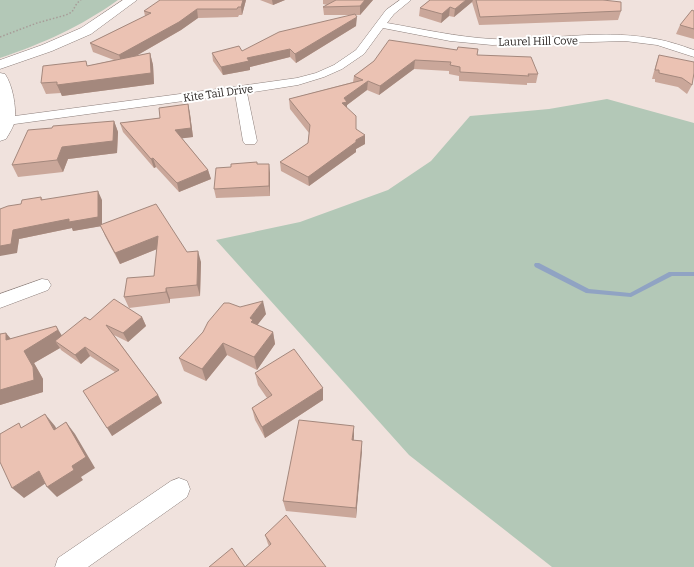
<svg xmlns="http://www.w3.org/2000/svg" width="694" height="567" font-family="Bitter,serif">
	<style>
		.green { fill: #b3c8b7 }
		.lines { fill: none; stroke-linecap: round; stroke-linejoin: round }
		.stream { fill: #90a3c3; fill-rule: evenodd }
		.minor-casing { stroke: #8c7f7b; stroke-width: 1 }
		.tertiary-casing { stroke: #8c7f7b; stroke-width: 1 }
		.path { stroke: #a79c98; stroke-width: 1.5; stroke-dasharray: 1.5 2; stroke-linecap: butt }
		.minor { fill: #fff; fill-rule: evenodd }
		.tertiary { fill: #fff; fill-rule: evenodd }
		.wall { fill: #caa79a }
		.shaded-wall { fill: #a4887d }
		.building { fill: #ebc2b3; stroke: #a4887d }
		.labels { text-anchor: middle; stroke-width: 4; stroke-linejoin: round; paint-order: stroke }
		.far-street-label { font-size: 11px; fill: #2d2826; stroke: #fff }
	</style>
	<rect width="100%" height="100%" fill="#f0e2dd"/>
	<path class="green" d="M0,0H118C80,27 44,43 0,58Z
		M607,99L694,123V567H552L409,455L216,240L300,222L388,190L431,161L470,116L549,109Z"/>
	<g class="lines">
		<path class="stream" d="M535,263H539L589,289L630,293L669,272H694V276H672L631,297L586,293L535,267L534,265Z"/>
		<defs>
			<path id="minor" d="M400,0H411L394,14L387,23C422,29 457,37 492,39C545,41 598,29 650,38C665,40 680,45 694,50V57L657,45L625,41L492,45L450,41L383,28L364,54L342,69L324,77L298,85L247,93L257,141L255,144H245L243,141L235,94L0,126V118L240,86L297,78L316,73L334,65L356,50L386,10Z
				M42,279L48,280L51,285L48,290L0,308V294Z
				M179,478L187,481L190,489L187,497L88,567H55L58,558L171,481Z"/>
			<path id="tertiary" d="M123,0H137L91,34L52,51L0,69V60L42,45L81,28Z
				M0,73L5,74C13,86 16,106 15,120C14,126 9,134 6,139L0,141Z"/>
		</defs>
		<use href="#minor" class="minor-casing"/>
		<use href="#tertiary" class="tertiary-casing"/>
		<path class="path" d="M0,37L37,23L66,15L72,12L77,3L81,0"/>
		<use href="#minor" class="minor"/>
		<use href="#tertiary" class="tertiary"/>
	</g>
	<path class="wall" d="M246,0L242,15H239L238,17L198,18L181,30L136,56L150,53L153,65L154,84L62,96L61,93L46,94L41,83L87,66L114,60L93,52L90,43L145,16L144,11Z
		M260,0H285L273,5Z
		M323,0H373L360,15H356V26L296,63L290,57L250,67V70L223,75L213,61L212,53L242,51L353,15H324L323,7L327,5L323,4Z
		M430,0H603L621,11L618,20L479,25L472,2L454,17L449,16L441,23L419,16L420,8Z
		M694,11V39L676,34L680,25Z
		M477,55L538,74L536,83H527V85L459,81V76L449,74V71L414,69L379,95L367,90L347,105V108L356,129L365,144L356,149V152L309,186L281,171L280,162L308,143L309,133L290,109L289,99L353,82L354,76L374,61Z
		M659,55L692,85L687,94L678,87L655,82V79H652L656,64Z
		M188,104L190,114L193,137L182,138L208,170L211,179L179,192L156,167L154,168L123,132L120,123L160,118Z
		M114,121L118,132L117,153L68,159L63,172L18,177L12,165L52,128Z
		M257,164L270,173V196L216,198L214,189L231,167Z
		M41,197L43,200H102V224L187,252L201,262L200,296L170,299V303L129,308L124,297L154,276L157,249L120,264L105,236L101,226L73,231L72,228L19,239L17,253L21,204Z
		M240,307L266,314L257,325L273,332L275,344L257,370L227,355L206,381L184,371L179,358L203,332Z
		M142,317L146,326L128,342L114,335L158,395L162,403L112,436L115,372L90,356L81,364L61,350L60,348L34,363L43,379V392L0,405V334L11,339L62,335L90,320Z
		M255,373L323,400L265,438L255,420L252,408L267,398L258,385Z
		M354,437V440L362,441L356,518L286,511L283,501Z
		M265,535L326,567H245L269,546L268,544Z"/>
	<path class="shaded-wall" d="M243,0H246L242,15L241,7Z
		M272,0H285L273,5Z
		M365,0H373L360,15V6Z
		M466,0H473L472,2L454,17L455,9Z
		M450,7L449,16L441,23L442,14Z
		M197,9L198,18L181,30L122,64L119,55Z
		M357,17L356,26L296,63L295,54Z
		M290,49V57L250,67V70L223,75L221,67L247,58Z
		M150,53L153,65L154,84L62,96L57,85Z
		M415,60L414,69L379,95L380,86Z
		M368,81L367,90L347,105V111L342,103L344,98Z
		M188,104L190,114L193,137L177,139L175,130Z
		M114,121L118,132L117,153L68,159L63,172L57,160L62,147Z
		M365,135V144L356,149V152L309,186L308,177L356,140Z
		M153,158L156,167L154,168L151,159Z
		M269,164L270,173V196L269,186Z
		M208,170L211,179L179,192L177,183Z
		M98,191L102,200V226L73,231L72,228L19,239L17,253L0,256V246L13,230Z
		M158,236L162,247L120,264L115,253Z
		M198,251L201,262L200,296L197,285Z
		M166,288L170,299V303L166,292Z
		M263,301L266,314L255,328L250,318Z
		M142,317L146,326L128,342L123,333Z
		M56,326L64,339L55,341L60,348L34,363L43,379V392L0,405V390L24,351Z
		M273,332L275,344L257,370L254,357Z
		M6,333L16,345L6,340Z
		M223,343L227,355L206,381L202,369Z
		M85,347L90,356L81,364L75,355Z
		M323,388V400L265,438L262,427Z
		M158,395L162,403L112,436L107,428Z
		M45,414L55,426L63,441L54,430Z
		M66,422L75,434L95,468L81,477L83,480L57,497L47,487L72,466Z
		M354,426V437L352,451V440Z
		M362,441V452L356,518V508Z
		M39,471L49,481L24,498L12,488Z"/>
	<path class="building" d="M160,0H243L241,7H238L237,9H197L179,22L119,55L90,43L151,13L144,11Z
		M336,0H365L360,6L323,7Z
		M430,0H466L455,9L450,7L442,14L420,8Z
		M476,0H603L621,2V11L480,17Z
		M692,10L694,11V29L680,25Z
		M355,14L357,17L295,54L290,49L247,58L249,61L221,67L212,53L239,46L242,51L279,32Z
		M389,40L457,50L458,47L478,49L477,55L531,57L538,74H528L529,76L460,72V67L450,65L451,62L415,60L380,86L368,81L344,98L347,102L342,103L356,116V129L365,135L356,140V142L308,177L280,162L308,143L310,125L289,99L363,80L354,76L374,61Z
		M150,53L151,73L57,85V82L41,83L43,66L86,61L87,66Z
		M659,55L694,62V73L692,85L682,78L659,73V70H655Z
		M188,104L191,128L175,130L208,170L177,183L153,158L151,159L120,123L160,118L159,108Z
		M114,121L113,141L62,147L57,160L12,165L28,130L52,128L53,126Z
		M257,162V164H269V186L214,189L216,168L231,167V164Z
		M98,191V217L69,222V219L13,230L11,244L0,246V209L8,206L21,204L22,200L41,197V200Z
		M156,204L187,252L198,251L197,285L166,288V292L124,297L127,278L154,276L158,236L115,253L100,225Z
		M114,299L142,317L123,333L106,325L158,395L107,428L83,391L119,370L85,347L75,355L55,341L85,317L90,320Z
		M263,301L250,318L253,320L251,322L273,332L254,357L223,343L202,369L179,358L203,332L208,322L224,303H229L240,307Z
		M56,326L58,330L24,351L33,367L34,380L0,390V334L6,333V340Z
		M294,349L323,388L262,427L252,408L272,395L255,373Z
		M45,414L54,430L66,422L86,457L72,466L74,470L47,487L39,471L12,488L0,462V434L19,423L21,428Z
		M299,420L354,426L352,440L362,441L356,508L283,501Z
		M286,515L326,567H209L232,548L245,567L271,544L265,535Z"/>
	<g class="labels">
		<g class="far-street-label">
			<text transform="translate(538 41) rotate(-1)" y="4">Laurel Hill Cove</text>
			<text transform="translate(218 93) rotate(-8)" y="4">Kite Tail Drive</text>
		</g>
	</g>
</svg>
